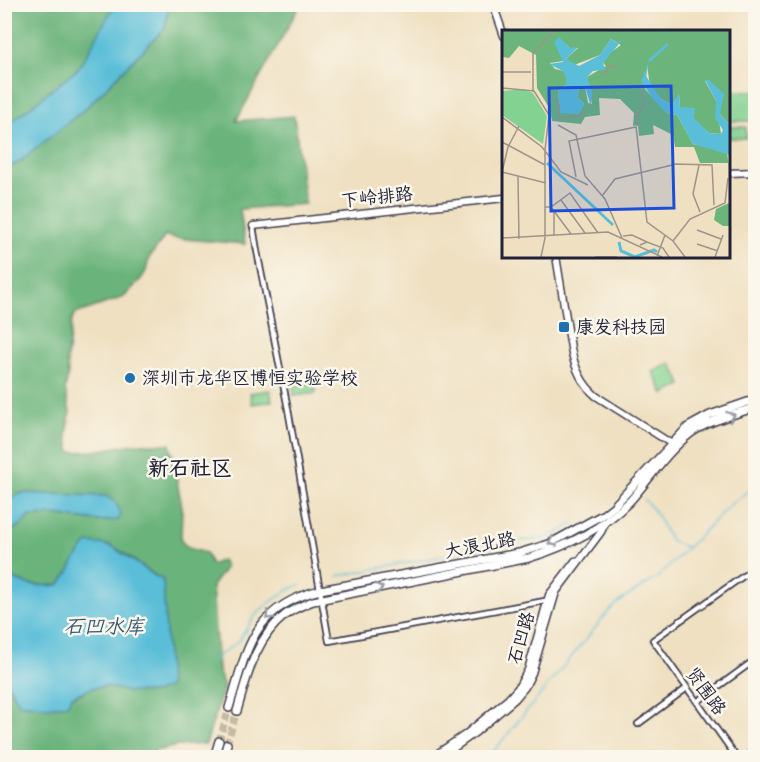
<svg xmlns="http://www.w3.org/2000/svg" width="760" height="762" font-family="'Comic Neue','LXGW WenKai TC',sans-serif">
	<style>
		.green { fill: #84d291; stroke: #537a66; stroke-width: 1.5 }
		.forest { fill: #6bb47b; stroke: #466b5b; stroke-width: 1.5 }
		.water { fill: #5abed8; stroke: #3e708a; stroke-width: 1.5 }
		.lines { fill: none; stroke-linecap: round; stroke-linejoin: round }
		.stream { stroke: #5abed8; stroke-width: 1.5 }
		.primary-tunnel { stroke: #c6baa6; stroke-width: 7; stroke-dasharray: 7 3.5; stroke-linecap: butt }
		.street-casing { stroke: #413e4f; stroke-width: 8 }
		.secondary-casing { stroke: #413e4f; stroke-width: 9 }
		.primary-casing { stroke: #413e4f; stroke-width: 10 }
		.street { stroke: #fff; stroke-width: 4.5 }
		.secondary { stroke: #fff; stroke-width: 6 }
		.primary { stroke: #fff; stroke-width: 7 }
		.oneway { stroke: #9c9ca7 }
		.poi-dot { fill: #1f6fb2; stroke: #fbf7ec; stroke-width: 2 }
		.labels { text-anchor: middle; stroke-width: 5; stroke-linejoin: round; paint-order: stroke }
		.street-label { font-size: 18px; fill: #22223b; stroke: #fbf7ec }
		.poi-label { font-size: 18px; fill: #22223b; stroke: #fbf7ec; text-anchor: start }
		.water-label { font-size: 20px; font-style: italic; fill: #365972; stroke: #fbf7ec }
		.quarter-label { font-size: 21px; font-weight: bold; fill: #22223b; stroke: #fbf7ec }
		.inset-river { fill: none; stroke: #5abed8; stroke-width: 3 }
		.inset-road { fill: none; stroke: #9d948b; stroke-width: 1.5 }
		.view { fill: #1d4ed8; fill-opacity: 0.15; stroke: #1d4ed8; stroke-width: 3 }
		.inset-edge { fill: none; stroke: #22223b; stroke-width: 3 }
	</style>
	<rect width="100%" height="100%" fill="#fbf7ec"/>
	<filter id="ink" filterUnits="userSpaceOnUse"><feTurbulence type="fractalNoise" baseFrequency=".0167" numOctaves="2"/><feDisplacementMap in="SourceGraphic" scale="12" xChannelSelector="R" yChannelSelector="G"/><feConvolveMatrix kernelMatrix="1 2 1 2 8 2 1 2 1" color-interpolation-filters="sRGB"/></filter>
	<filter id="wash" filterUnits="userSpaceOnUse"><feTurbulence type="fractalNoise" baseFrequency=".008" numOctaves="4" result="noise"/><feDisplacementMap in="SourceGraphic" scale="24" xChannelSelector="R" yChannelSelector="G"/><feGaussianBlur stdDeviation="1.35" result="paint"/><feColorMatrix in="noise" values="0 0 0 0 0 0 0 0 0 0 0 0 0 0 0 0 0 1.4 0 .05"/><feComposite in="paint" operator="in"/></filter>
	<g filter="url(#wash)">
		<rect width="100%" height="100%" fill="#efe0c1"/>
		<path class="green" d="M728,91H755V121H729Z
			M729,127H746V138H729Z
			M671,363L682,385L664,394L653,372Z
			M315,382L316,393L294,396L293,385Z
			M270,390L272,401L252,404L250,393Z"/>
		<path class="forest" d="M5,5H115L79,68L5,127Z
			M169,5H300L236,121L294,116L305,204L240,209L245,244L172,238L166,235L149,258L146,271L141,279L124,297L75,314L72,320L67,359L68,374L65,390L70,412L67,435L70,450L72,452L94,451L134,444H170L182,507L181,541L189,548L206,553L211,565L222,560L226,567L212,586L218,670L224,687L206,744L177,746L128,757H5L4,680L16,699L72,697L92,688L106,686L129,692L163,580C145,571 130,555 113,547C105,544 97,544 88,544L66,577L59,585C34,586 26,587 5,574V532L17,528L30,516L54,515L98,521L118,520L38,494L21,493L5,503V169L18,163L86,108L165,28Z"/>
		<path class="water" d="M115,4L169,5L165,28L86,108L18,163L5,169V127L79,68Z
			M21,493L106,496L116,503L121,515L118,520L98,521L54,515L30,516L17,528L5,532V503Z
			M88,543L101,544L113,547L154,575L163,580L169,687L154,693L129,692L106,686L92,688L72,696L68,704L49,707L19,703L5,680V574C26,587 34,586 59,585C73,571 73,557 88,543Z"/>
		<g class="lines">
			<path class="stream" d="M644,499C648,504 653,509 656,514C667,530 665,544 687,547
				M338,576L526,540C545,541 558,533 574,523
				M211,661L239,641L254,617L265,606L288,590L300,585
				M487,758L498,746L609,611L619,602L658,577L731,504L756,485"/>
		</g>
	</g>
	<g filter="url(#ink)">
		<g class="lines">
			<path class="primary-tunnel" d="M219,741L229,708
				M227,744L237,711"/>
			<defs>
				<path id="street" d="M253,226L257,251L288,409L329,641L550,600
					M697,702L756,659
					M638,724L687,688
					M737,758L653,640L756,567
					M745,758L756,750"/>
				<path id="secondary" d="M493,4L504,36
					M728,173L756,172
					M253,226L504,198
					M556,256L571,348C574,366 582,384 596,396L672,444L675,447
					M431,758L466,734L508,699L518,688L528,670L549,595L575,561
					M440,758L476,732L515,699L525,687L532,673L556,592L601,532L604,526L602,523"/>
				<path id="primary" d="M229,708C247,649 252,607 320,590L519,553L549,544L604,514L614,506L688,427L710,415L756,399
					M237,711C247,677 255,639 284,616C292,609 303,605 313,601L529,558C565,547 602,529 629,502C650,479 666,452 691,433C708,421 736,414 756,407
					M214,758L219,741
					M223,758L227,744"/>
			</defs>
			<use href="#street" class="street-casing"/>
			<use href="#secondary" class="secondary-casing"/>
			<use href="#primary" class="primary-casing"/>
			<use href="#street" class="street"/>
			<use href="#secondary" class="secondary"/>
			<use href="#primary" class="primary"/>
		</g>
		<defs><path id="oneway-chevron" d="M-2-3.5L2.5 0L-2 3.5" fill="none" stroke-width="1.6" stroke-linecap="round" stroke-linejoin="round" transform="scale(1.5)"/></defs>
		<g class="oneway">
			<use href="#oneway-chevron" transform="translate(731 416) rotate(-20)"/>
			<use href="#oneway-chevron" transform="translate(552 542) rotate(157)"/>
			<use href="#oneway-chevron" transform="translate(379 588) rotate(-12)"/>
			<use href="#oneway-chevron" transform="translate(269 616) rotate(135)"/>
		</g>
	</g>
	<g class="poi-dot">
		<rect x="558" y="321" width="12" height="12" rx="3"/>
		<circle cx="130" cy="378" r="6"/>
	</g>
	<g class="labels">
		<g class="street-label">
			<text transform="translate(377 197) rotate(-6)" y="6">下岭排路</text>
			<text transform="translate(480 545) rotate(-11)" y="6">大浪北路</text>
			<text transform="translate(521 638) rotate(-74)" y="6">石凹路</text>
			<text transform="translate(706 691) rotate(54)" y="6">贤围路</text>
		</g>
		<g class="poi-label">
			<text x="576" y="333">康发科技园</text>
			<text x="142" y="384">深圳市龙华区博恒实验学校</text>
		</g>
		<g class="water-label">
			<text x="104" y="633">石凹水库</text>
		</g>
		<g class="quarter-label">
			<text x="190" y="475">新石社区</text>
		</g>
	</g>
	<g transform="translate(502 30)">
		<rect width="228" height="228" fill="#efe0c1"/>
		<path d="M21,59L31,63L45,86L41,114L0,85V61Z" fill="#84d291"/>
		<path d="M0,1H228V95L218,84V76L207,50L203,51L214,71L219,104L207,103L178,77L177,64L170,75L159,69L148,56L145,35L143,59L165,83L175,85L191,114L225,122L228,146L226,133H198L192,117H173L171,105L151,95L152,104L137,106L136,95L131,96L132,83L118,69L97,68L98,85L83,87L79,94L50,91L48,79L35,58L34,25L17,16L7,28L1,27ZM57,8L68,18H76L64,29L72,35L98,25L109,9L119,15L108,23L101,33L104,36L85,47L90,74L86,73L83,57H78L75,67L82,74L76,84L58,79L56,61L64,55V47L62,41L53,39L48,33L61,31L53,13ZM228,168V196H221L212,190L214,179L227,173Z" fill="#6bb47b" fill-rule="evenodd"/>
		<path d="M57,7L68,18L76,17L64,29L77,36L98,25L109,9L115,13L121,9L101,33L103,40L91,41L85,47L90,61L89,76L83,57H78L75,67L82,74L77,84L58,83L56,61L64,55V47L61,41L47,34L61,32L52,12ZM147,31L144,46L159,69L170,75L177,63L178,77L193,78L192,88L207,103L219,104L221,100L213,88L214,71L203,50H207L222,64L218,84L228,95V125L191,114L175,85L165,83L152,70L139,51Z" fill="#5abed8"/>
		<path class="inset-river" d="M147,31L166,14M45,133L111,195M117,212L119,221L133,227L152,220L155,222"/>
		<path class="inset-road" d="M0,42H29M98,44H104L107,36L117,37M0,58L32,61L47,85L43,120V208L39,227M31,62V23L52,1M53,70L57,75L56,88L78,86L81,81M0,87L40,117L59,142L86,155M56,95L74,105L83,146L103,169L120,208M135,96L134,87L143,74L137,56M0,112L43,135M197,135L191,164L198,182M0,142L6,117L17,96M0,142L44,153M16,147L17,209M74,147L67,111L134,97L145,192L171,211L183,227M100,166L113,149L174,134L210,135L212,175M59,170L83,203M43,177H49L68,163L96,203M49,177L69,204M52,182V205M195,200L219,209M121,206L130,205L145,212M0,208L106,202L160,227M171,211L188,189L223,173L226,148M195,214L216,221M138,215L145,212L161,218L167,227M155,226L163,205M93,227H115M213,227L221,205"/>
		<path class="view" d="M169,56L172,178L49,181L47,58Z"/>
		<rect width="228" height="228" class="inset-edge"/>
	</g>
	<rect width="760" height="762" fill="none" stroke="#fbf7ec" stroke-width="24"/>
</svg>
